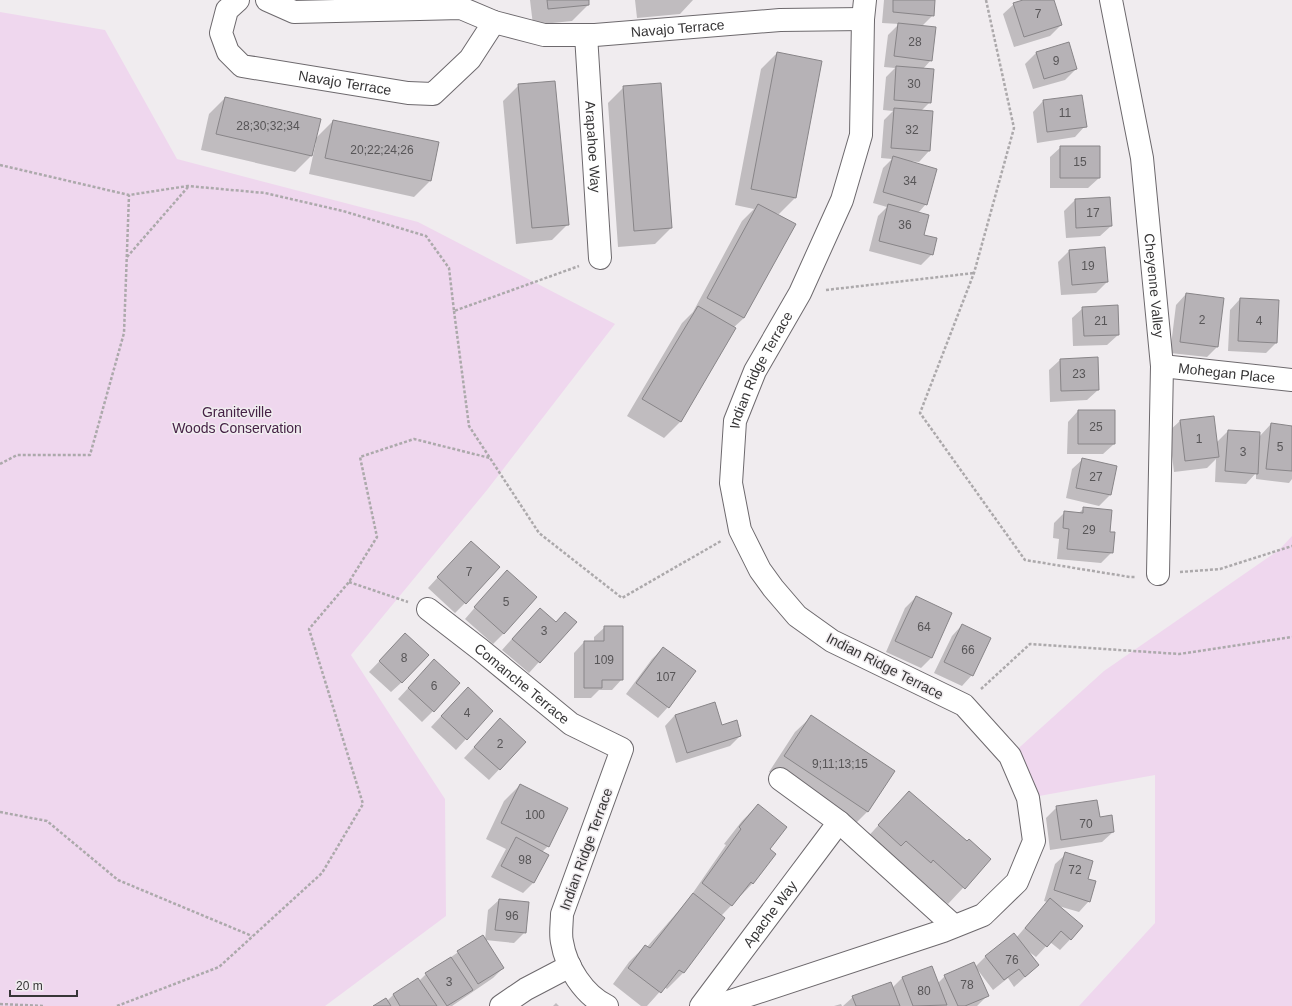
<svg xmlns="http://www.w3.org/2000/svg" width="1292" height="1006" font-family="Arial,sans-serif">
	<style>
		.green { fill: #efd7ee }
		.shadow { fill: #0003 }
		.building { fill: #b6b2b6; stroke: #888588 }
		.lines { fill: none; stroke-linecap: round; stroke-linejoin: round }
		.minor-casing { stroke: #6d696d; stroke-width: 24 }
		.path { stroke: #aca9ab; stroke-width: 2.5; stroke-dasharray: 3 2; stroke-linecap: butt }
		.minor { stroke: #fff; stroke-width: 22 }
		.labels { text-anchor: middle; stroke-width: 3; stroke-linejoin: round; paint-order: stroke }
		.number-label { font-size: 12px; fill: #575557 }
		.street-label { font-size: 14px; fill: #373637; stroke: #f0ecef }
		.park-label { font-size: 14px; fill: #462246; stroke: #f0ecef }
	</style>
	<rect width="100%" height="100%" fill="#f0ecef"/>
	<path class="green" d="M0,12L105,30L177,159L418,222L615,324L487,490L351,655L445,799L446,916L325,1006H0Z
		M1292,536V1006H1079L1155,923V775L1028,798L1010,756L1104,671L1279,550Z"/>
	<path class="shadow" d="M530,0H588V5L572,21L533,25Z
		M635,0H693L680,14L637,18Z
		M884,0H934L933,15L921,27L931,60L923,69L930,102L921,111L932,112L929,151L919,162L909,161L926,204L918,213L923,235L932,254L921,265L869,251L878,216L887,207L873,203L883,168L892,159L881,158L884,120L893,111L883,110L886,77L895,68L884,67L888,35L899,24L882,23Z
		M1026,0H1053L1061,25L1050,36L1014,47L1003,14L1014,4Z
		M1068,44L1076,69L1065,80L1033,89L1025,64L1036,53Z
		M777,53L795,198L779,214L773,213L794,225L744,318L733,328L735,329L680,422L664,438L627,416L682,323L693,312L742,221L754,209L735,205L761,69Z
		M519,85L568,224L552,240L516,244L503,101Z
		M624,87L671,228L655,244L618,247L608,103Z
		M225,98L315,139L333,121L430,181L414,197L309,174L316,142H314L311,156L295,172L201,150L209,114Z
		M1043,101L1085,126L1075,137L1037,143L1033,112Z
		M1061,147L1099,178L1088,188H1050V157Z
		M1109,198L1111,226L1100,236L1066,238L1064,211L1075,200Z
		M1104,248L1107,282L1096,293L1061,295L1058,262L1069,251Z
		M1186,294L1217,347L1207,357L1170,353L1176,305Z
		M1240,299L1276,343L1266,353L1228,351L1230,310Z
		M1083,308L1118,335L1107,345L1073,346L1072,318Z
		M1060,360L1098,390L1087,400L1050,402L1049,370Z
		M1078,411L1114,444L1103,454H1067L1068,422Z
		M1180,421L1216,443L1228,431L1259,437L1271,424L1292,427V479L1289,483L1256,479V473L1246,484L1215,482L1216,459L1207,468L1174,472L1169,431Z
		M1083,459L1116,466L1110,495L1099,506L1066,498L1072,469Z
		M1084,508L1109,533L1112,552L1101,563L1057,559L1059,539L1053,538L1054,523L1065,512L1079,513Z
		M461,552L465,603L455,613L428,588Z
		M497,582L504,633L493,644L465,619Z
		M916,597L932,657L921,668L886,652L905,608Z
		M529,620L555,623L575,622L529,673L502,650Z
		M962,625L972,675L962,686L934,673L952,636Z
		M605,627L622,679L612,690H599L591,698H574V653L584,642H594V637Z
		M395,645L402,682L391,692L369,672Z
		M663,648L668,707L658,718L626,694L652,659Z
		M424,671L433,711L422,722L398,699Z
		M457,699L466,739L456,750L431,727Z
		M675,715L722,726L740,736L730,746L676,763L665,726Z
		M811,717L868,811L852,827L769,772L795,732Z
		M490,730L525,742L489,780L464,758Z
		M520,785L548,846L542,852L548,855L533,883L523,893L491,877L506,849L486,839L504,801Z
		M909,792L967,842L990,859L948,904L916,876L914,878L863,842Z
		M758,805L768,849L775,854L752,884L721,916L724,918L683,973L667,989L664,987L647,1006H641L613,984L629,962L645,946L647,947L688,900L726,845L724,844L742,821Z
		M1057,807L1099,818L1113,832L1102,842L1050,850L1046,818Z
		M1066,854L1086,879L1089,901L1079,912L1055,905L1082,927L1060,950L1050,942L1036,957L1028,951L1038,965L1014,987L1008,978L993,990L977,969L987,996L977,1006H843L853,997L892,988L902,978L932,967L938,983L945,976L975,967L986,956L1016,938L1047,902L1044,901L1055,864Z
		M499,900L525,932L514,943L485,940L503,968L493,978L452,1006H375L387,1001L393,995L418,979L419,981L426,974L482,936L485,940L488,910Z
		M556,1003L559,1006H553Z
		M841,1004L842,1006H834Z"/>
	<path class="building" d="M547,0H589V5L548,9Z
		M893,0H935L934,16L893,12Z
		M1023,0H1054L1062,25L1024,37L1013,3Z
		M898,23L936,27L932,61L894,56Z
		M1069,42L1077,69L1044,79L1036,52Z
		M777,52L822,61L796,198L751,189Z
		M896,66L934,69L931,103L894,100Z
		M555,81L569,225L532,228L518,84Z
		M661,83L672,228L634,231L623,86Z
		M1082,95L1087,127L1047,132L1043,100Z
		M225,97L321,119L312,156L216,134Z
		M894,108L933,111L930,151L891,148Z
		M333,120L439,142L431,181L325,158Z
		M1060,146H1100V178H1060Z
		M893,156L937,169L927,205L883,192Z
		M1110,197L1112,226L1076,228L1075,199Z
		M758,204L796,224L744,318L707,298Z
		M888,204L929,215L924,235L937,238L933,255L879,241Z
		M1105,247L1108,282L1072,285L1069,250Z
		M1186,293L1224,298L1218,347L1180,342Z
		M1240,298L1279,300L1277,343L1238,341Z
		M1118,305L1119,335L1084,336L1082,307Z
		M698,306L736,328L681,422L642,399Z
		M1098,357L1099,390L1061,391L1060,359Z
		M1078,410H1115V444H1078Z
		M1214,416L1219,457L1185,461L1180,420Z
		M1271,423L1292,426V471L1266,469Z
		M1228,430L1260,432L1258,474L1225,471Z
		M1082,458L1117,466L1111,495L1076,488Z
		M1083,507L1112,510L1110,532H1115L1113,553L1067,549L1069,529L1063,528L1064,511L1083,513Z
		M471,541L500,567L466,604L437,577Z
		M507,570L537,597L504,634L474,607Z
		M916,596L952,613L932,658L895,641Z
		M540,608L556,622L565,612L577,622L540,663L512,639Z
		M962,624L991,638L973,676L944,662Z
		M604,626H623V680H602V688H584V641H604Z
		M405,633L429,655L402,683L379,661Z
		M663,647L696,671L669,708L636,683Z
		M434,659L460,683L434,712L408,688Z
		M468,687L493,711L467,740L441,716Z
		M715,702L722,725L737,720L741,736L687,753L675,715Z
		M811,715L895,771L868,812L784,756Z
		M500,718L526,742L500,770L474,747Z
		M520,784L568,808L549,847L501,823Z
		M909,791L967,841L969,839L991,859L965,889L933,860L931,863L906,841L901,846L878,825Z
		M1097,800L1100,817L1112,815L1114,832L1061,840L1056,806Z
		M758,804L787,827L770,849L776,854L753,884L751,882L732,906L702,883L741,829L739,827Z
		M516,837L549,855L534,883L501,866Z
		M1065,852L1093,861L1088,879L1096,881L1090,902L1054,890Z
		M693,893L725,918L684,973L679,970L661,993L628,968L645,945L650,948Z
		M1050,898L1083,926L1071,940L1061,931L1047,947L1025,928Z
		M499,899L529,902L526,933L495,930Z
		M1014,933L1039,965L1025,977L1019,969L1004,980L985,956Z
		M483,935L504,968L478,984L457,951Z
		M451,957L473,990L447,1006L425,973Z
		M974,962L989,996L965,1006H958L944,975Z
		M932,966L947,1005L913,1006L902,977Z
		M418,978L437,1006H400L393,994Z
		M891,982L900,1006H856L852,996Z
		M386,998L391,1006H373Z"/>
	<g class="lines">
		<defs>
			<g id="minor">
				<path id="s1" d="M238,0L227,10L221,33L228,52L242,66L408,93L433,94L470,59L494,22"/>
				<path id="s2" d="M267,0L294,12L461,8L494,22L544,35H595L780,20L863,19"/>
				<path id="s3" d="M1111,0L1142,158L1162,366L1158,574"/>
				<path id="s4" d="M586,35L600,258"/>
				<path id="s5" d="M1162,366L1292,380"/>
				<path id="s6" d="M428,609L481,650L571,724L622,749L562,914C562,923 560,934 562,942C566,967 584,995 607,1006"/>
				<path d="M780,779L839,822L954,926"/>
				<path d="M501,1006L526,989L570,966"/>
				<path id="s7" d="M701,1006L839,822"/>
				<path id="s8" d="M716,1006L943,931L983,915L1017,882L1034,841L1028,798L1010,756L964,705L832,641L797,616L773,588L760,570L740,530L731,483L735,421L755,371L800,293L842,200L861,135L863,19L865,0"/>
			</g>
		</defs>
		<use href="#minor" class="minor-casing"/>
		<path class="path" d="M986,0L1014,128L974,273L920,413L1025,560L1130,577H1136
			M0,165L129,195L188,186L265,193L343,211L426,236L449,268L454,311L579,266
			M127,257L188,187
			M826,290L974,273
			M454,311L469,426L539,533L622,598L721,541
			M0,464L17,455H90L124,333L129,195
			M1180,572L1220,569L1292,546
			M349,582L408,602
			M981,689L1030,644L1179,654L1292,637
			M0,812L47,821L118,880L252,936
			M0,1004L45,1006
			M117,1006L219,967L322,873L363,804L309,629L349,582L377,537L360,457L414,439L490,458"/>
		<use href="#minor" class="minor"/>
	</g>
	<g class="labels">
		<g class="number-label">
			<text x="1038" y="18">7</text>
			<text x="915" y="46">28</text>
			<text x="1056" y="65">9</text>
			<text x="914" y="88">30</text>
			<text x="1065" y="117">11</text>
			<text x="268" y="130">28;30;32;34</text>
			<text x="912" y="134">32</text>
			<text x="382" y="154">20;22;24;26</text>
			<text x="1080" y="166">15</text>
			<text x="910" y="185">34</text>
			<text x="1093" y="217">17</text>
			<text x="905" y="229">36</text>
			<text x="1088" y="270">19</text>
			<text x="1202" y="324">2</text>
			<text x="1101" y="325">21</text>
			<text x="1259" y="325">4</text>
			<text x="1079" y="378">23</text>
			<text x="1096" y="431">25</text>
			<text x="1199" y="443">1</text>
			<text x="1280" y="451">5</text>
			<text x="1243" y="456">3</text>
			<text x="1096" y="481">27</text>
			<text x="1089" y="534">29</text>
			<text x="469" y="576">7</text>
			<text x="506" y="606">5</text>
			<text x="924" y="631">64</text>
			<text x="544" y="635">3</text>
			<text x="968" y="654">66</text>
			<text x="404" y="662">8</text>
			<text x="604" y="664">109</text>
			<text x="666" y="681">107</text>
			<text x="434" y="690">6</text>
			<text x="467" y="717">4</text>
			<text x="500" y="748">2</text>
			<text x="840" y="768">9;11;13;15</text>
			<text x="535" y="819">100</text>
			<text x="1086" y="828">70</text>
			<text x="525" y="864">98</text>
			<text x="1075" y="874">72</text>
			<text x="512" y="920">96</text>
			<text x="1012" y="964">76</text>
			<text x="449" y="986">3</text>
			<text x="967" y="989">78</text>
			<text x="924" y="995">80</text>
		</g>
		<g class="street-label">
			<text dy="5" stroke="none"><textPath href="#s2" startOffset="418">Navajo Terrace</textPath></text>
			<text dy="5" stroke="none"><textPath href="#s1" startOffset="183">Navajo Terrace</textPath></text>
			<text dy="5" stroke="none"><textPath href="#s4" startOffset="112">Arapahoe Way</textPath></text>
			<text dy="5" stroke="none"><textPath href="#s3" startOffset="289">Cheyenne Valley</textPath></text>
			<text dy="5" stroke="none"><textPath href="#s8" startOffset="992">Indian Ridge Terrace</textPath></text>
			<text dy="5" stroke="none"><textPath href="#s5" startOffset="65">Mohegan Place</textPath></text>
			<text transform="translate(885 666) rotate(27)" y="5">Indian Ridge Terrace</text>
			<text dy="5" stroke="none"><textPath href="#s6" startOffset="120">Comanche Terrace</textPath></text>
			<text transform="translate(586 849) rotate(-70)" y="5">Indian Ridge Terrace</text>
			<text dy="5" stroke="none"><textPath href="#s7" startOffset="115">Apache Way</textPath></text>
		</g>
		<g class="park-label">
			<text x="237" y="417">Graniteville<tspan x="237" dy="16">Woods Conservation</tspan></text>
		</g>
	</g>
	<path d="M10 990v6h67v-6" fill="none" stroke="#373637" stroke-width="2"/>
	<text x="16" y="990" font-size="12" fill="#373637" stroke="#f0ecef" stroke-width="3" paint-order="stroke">20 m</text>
</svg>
